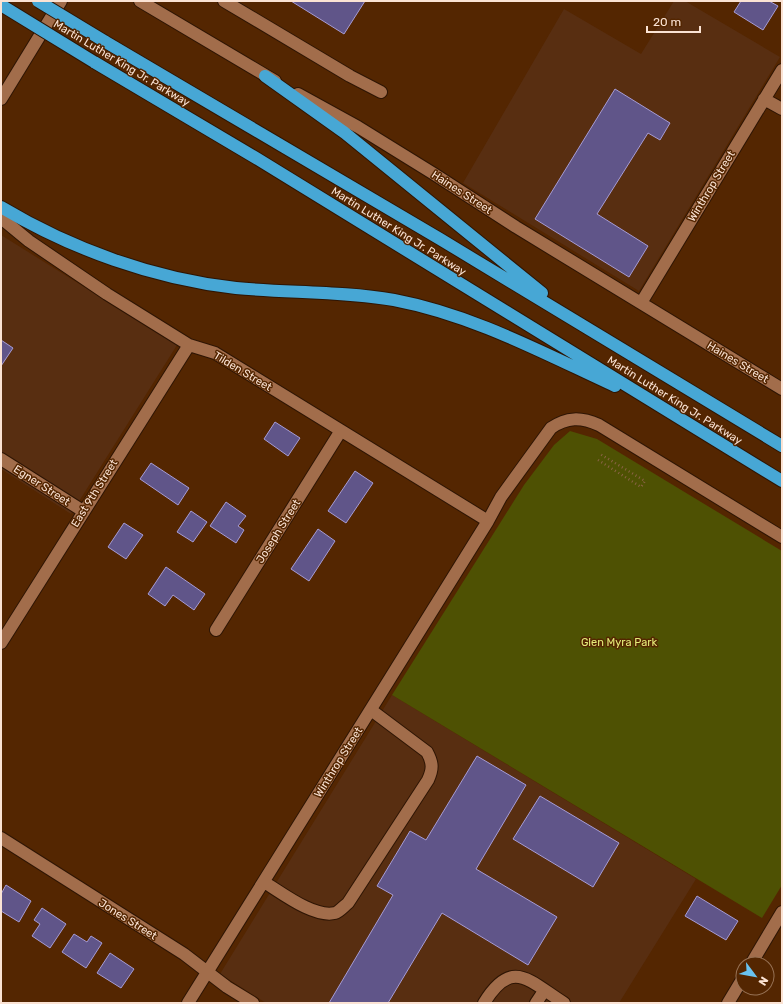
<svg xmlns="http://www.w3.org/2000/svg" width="783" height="1004" font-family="Rubik,sans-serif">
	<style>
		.built { fill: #582e11 }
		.green { fill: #4e5103 }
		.building { fill: #605589; stroke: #a69cd5 }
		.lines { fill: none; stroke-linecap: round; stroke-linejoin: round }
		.minor-casing { stroke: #2e1504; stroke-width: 14 }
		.highway-casing { stroke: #2e1504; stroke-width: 14 }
		.path { stroke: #8b6446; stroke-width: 2.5; stroke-dasharray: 1 3; stroke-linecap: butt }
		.minor { stroke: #a26d4b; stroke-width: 12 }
		.highway { stroke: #47a7d5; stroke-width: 12 }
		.highway-bridge-casing { stroke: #2e1504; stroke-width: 14; stroke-linecap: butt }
		.highway-bridge { stroke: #47a7d5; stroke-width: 12 }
		.labels { text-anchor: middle; stroke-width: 3; stroke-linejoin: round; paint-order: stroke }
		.street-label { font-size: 11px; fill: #fbe3d4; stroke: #542601 }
		.park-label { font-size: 11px; fill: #e4ec79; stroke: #542601 }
	</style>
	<rect width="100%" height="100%" fill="#542601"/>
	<path class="built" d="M674,1H685L780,57L639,291L463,183L564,9L641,54Z
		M1,235L177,345L71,514L1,469Z
		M392,695L696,879L619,1003H266L220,974Z"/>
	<path class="green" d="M570,431L597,439L782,551V885L762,918L392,695L524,485L554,445Z"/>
	<path class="building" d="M291,1H365L344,34Z
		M741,1H769L778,6L763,30L734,12Z
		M615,89L670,123L660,140L648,133L597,214L648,246L629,277L535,219Z
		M1,340L13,348L1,366Z
		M275,422L300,438L288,456L264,439Z
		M151,463L189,488L178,505L140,479Z
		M355,471L373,483L346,523L328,511Z
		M226,502L246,516L238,526L244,530L236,543L210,526Z
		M191,511L207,522L193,542L177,532Z
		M124,523L143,535L126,559L108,547Z
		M318,529L335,541L309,581L291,569Z
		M166,567L205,594L194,610L173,595L165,606L148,594Z
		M477,756L526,785L476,869L557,917L528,965L442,913L388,1003H329L393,895L377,886L410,831L426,840Z
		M540,796L619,843L593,887L513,839Z
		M6,885L31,901L19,922L1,911V894Z
		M697,896L738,921L726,940L685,916Z
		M42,908L66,924L50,948L32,936L40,924L34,920Z
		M74,934L87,942L91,936L102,943L86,968L62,952Z
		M110,953L134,969L121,988L97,973Z"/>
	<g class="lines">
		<defs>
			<path id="minor" d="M140,1L275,81
				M224,1L350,76L381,92
				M298,94L358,127L434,174L516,227L782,389
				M1,99L61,1
				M764,99L782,109
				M1,218L29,241L107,294L189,345L215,353L488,521
				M641,303L782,70
				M1,459L83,511
				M216,630L340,432
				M1,643L189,345
				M1,838L184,954L227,987L253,1003
				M264,882C282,893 314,918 335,913C339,912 344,906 348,903L428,780C433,769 433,763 427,752L371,710
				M751,964L782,912
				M188,1003L488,521L501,497L551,428C567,417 581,417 599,425L782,537
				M484,1003C512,957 529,981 564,1003
				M536,1003L544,991
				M728,1003L743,978"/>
			<path id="highway" d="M104,41L440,239L782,446
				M94,62L256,158L782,481
				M265,76L345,133L542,293
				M1,207C71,249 154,279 236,288C288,293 342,291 394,300C473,315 543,353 615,386"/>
		</defs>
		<use href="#minor" class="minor-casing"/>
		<use href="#highway" class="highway-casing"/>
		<path class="path" d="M598,460L641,487L645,481L600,454"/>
		<use href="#minor" class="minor"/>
		<use href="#highway" class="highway"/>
		<defs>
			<path id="highway-bridge" d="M38,1L104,41
				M1,5L94,62"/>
		</defs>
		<use href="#highway-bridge" class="highway-bridge-casing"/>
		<use href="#highway-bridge" class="highway-bridge"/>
	</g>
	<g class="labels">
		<g class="street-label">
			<text transform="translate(122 63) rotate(31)" y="4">Martin Luther King Jr. Parkway</text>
			<text transform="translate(711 186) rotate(-59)" y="4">Winthrop Street</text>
			<text transform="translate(462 192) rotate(33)" y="4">Haines Street</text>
			<text transform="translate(399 231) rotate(32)" y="4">Martin Luther King Jr. Parkway</text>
			<text transform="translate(738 362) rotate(31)" y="4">Haines Street</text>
			<text transform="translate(243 371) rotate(31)" y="4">Tilden Street</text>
			<text transform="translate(675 400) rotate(32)" y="4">Martin Luther King Jr. Parkway</text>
			<text transform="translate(42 485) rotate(33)" y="4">Egner Street</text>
			<text transform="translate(94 493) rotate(-58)" y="4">East 9th Street</text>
			<text transform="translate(278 531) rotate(-58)" y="4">Joseph Street</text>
			<text transform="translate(338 762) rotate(-58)" y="4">Winthrop Street</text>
			<text transform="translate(128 919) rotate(32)" y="4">Jones Street</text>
		</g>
		<g class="park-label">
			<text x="619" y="646">Glen Myra Park</text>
		</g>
	</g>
	<rect width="783" height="1004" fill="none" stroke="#fbe3d4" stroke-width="4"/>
	<g transform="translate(755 976) rotate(122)"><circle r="19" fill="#542601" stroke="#977255"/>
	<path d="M0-3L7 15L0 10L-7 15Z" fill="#69c3f1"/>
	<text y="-6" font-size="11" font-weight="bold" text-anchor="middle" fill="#fbe3d4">N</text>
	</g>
	<path d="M647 26v6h53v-6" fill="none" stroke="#fbe3d4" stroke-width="2"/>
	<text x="653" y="26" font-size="12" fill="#fbe3d4" stroke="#542601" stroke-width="3" paint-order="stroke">20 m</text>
</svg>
